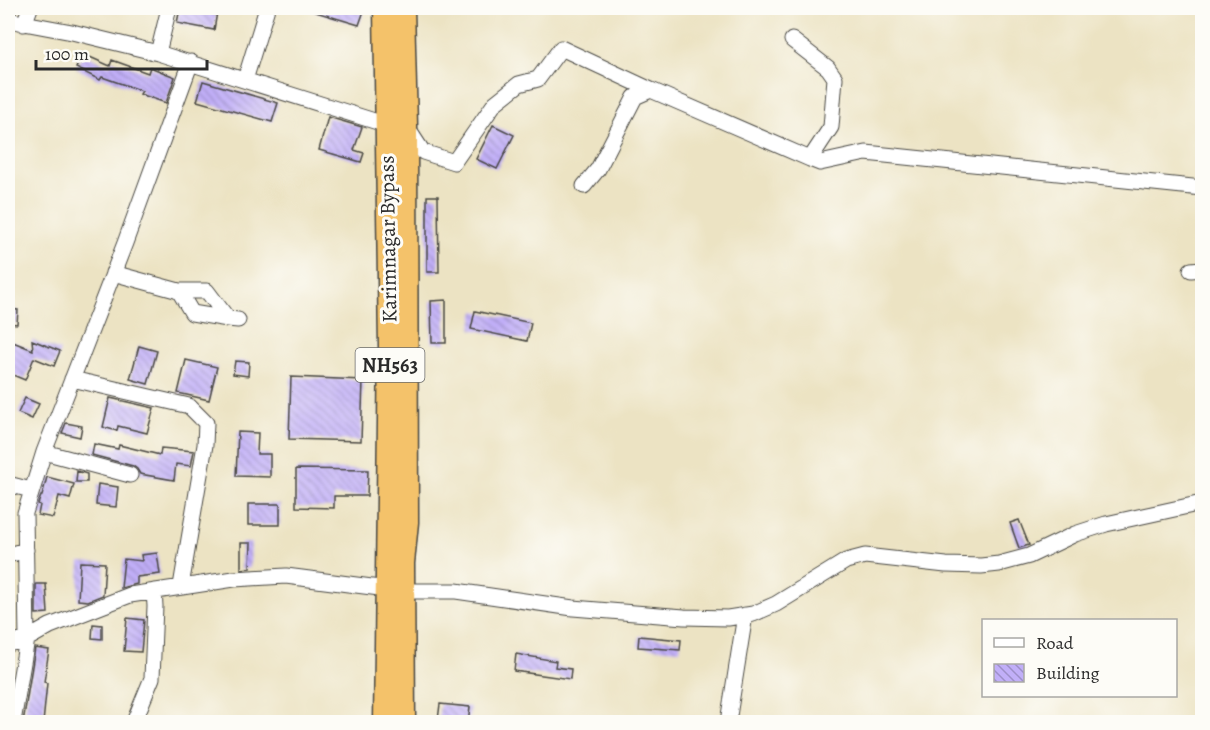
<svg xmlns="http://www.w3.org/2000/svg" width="1210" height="730" font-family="Alegreya,serif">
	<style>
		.building { fill: url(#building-back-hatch) }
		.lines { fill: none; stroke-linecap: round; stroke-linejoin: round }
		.minor-casing { stroke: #484742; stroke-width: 17 }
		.highway-casing { stroke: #484742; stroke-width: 25 }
		.minor { stroke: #fff; stroke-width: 15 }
		.highway { stroke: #f4c26a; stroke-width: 22 }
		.labels { text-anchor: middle; stroke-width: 6; stroke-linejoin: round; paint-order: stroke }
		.shield { fill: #fdfcf7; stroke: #6a6a68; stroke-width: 1.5 }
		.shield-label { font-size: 20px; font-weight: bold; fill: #2b2b2b }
		.street-label { font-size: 21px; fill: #2b2b2b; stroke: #fdfcf7 }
	</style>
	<defs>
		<pattern id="building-back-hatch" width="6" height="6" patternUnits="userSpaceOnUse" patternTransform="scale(1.5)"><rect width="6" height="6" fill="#c1aff8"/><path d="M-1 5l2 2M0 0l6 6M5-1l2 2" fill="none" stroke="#9d8fc9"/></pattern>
	</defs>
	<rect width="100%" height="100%" fill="#fdfcf7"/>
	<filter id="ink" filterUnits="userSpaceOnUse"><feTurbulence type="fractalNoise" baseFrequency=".0167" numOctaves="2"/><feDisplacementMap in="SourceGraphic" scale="12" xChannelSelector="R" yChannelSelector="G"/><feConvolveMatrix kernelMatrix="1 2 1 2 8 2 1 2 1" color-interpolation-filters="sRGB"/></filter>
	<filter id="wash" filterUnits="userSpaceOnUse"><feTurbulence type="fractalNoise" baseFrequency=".008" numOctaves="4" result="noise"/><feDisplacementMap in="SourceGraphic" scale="24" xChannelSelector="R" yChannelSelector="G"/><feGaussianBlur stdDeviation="1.35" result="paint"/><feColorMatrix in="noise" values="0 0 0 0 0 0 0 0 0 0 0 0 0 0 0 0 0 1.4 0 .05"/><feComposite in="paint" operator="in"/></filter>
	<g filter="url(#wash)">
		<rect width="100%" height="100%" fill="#ece3c3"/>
		<g id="blocks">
			<path class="building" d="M180,8H194L217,12L214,30L177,23Z
				M309,8H365L359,25L309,10Z
				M83,54L110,66L112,60L148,73L150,67L175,77L166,103L140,94L142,91L102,77L100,80L76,68Z
				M203,81L278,103L272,122L197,101Z
				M328,117L362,127L354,150L364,153L361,162L319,150Z
				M493,125L514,135L497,169L476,159Z
				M427,196H438L439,272H427Z
				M446,300V343H432L431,301Z
				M8,309L18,310L17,324L8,323Z
				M475,311L531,323L527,341L471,329Z
				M8,340L33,350L32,340L60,351L54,366L34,358L25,380L8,373Z
				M139,346L157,351L148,384L130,379Z
				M186,360L217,367L209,400L178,393Z
				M235,361L249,362L248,376L233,374Z
				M291,377L363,380L361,441L289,439Z
				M25,398L39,404L32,419L18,413Z
				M110,398L154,408L147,433L118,426L117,431L103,427Z
				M66,423L82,426L80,437L62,433Z
				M238,432L258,433L257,454H270V477L236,476Z
				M94,444L118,449L119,445L160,455L161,448L194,451L191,466L176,464L174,480L140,474L137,469L133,466L92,455Z
				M296,469L368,470L367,496H334V508L296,507Z
				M77,471L87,474V482H76Z
				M47,477L74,484L70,499L59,496L53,518L38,515L40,505L38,504L41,496H42Z
				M98,484L118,487L116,507L96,505Z
				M248,504H280V525H248Z
				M1019,520L1029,545L1019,548L1010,523Z
				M241,543H251L250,568L241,569Z
				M157,553L160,574L137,577V584L121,588L124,559L142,561L141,555Z
				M80,562L105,563L103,595L88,601L78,600Z
				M36,584H46L48,613L36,614Z
				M127,618L144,620L141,652L124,651Z
				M93,624L102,625V639L92,638Z
				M639,636L681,640L680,650L638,647Z
				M35,648L49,650L44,682L47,683L43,723H23Z
				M516,654L556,661L555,667L571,669L570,679L514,671Z
				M440,704L470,707L468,723L438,720Z"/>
		</g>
	</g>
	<g filter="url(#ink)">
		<use href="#blocks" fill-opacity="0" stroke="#484742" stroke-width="1.5"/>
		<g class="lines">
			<defs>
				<path id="minor" d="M169,8L158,53L387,125
					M8,20L72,32L158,53
					M24,24L30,8
					M245,80L267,8
					M406,126L423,152L454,162L495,103L519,84L538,79L561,48L651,90L810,159L831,127L835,78L828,68L792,40
					M810,159L820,163L866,153L1202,188
					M584,186L598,169L635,97L651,90
					M1191,270L1202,269
					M113,273L179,291
					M228,319L192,313L179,291H207L228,319L238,320
					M72,379L189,406L206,423L205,445L181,586
					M44,452L125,243L191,62
					M8,484L31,490
					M8,555L26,550
					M8,644L27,639L50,626L130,595L234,579L286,576L403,591H456L573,608L684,617L728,618L753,614L776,604L846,561L865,556L946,565L981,566L999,564L1029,556L1075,534L1106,524L1202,503
					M13,722L27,639L25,513L44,452L130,475
					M134,722L152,678L155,606L154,591
					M728,722L745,615"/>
				<path id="highway" d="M403,8L406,126L407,522L403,563L404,722
					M385,722L390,347L385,8"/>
			</defs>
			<use href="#minor" class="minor-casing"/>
			<use href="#highway" class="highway-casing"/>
			<use href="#minor" class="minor"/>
			<use href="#highway" class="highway"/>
		</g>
	</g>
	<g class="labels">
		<rect class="shield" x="355.5" y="348" width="69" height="34" rx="4.5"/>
		<g class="shield-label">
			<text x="390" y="372">NH563</text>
		</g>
		<g class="street-label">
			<text transform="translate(388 239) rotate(-91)" y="7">Karimnagar Bypass</text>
		</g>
	</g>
	<rect width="1210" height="730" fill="none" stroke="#fdfcf7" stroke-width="30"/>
	<rect x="982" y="619" width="195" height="78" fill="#fdfcf7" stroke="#a9a8a5" stroke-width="1.5"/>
	<rect x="994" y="638" width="30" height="9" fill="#ffffff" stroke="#a9a8a5" stroke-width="1.5"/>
	<text x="1036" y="649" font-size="18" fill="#2b2b2b">Road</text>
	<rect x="994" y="664" width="30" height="18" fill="url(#building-back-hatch)" stroke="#a9a8a5" stroke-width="1.5"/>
	<text x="1036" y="679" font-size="18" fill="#2b2b2b">Building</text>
	<path d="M36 60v9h171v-9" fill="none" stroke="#2b2b2b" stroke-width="3"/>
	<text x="45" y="60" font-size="18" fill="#2b2b2b" stroke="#fdfcf7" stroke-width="4.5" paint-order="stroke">100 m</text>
</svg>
